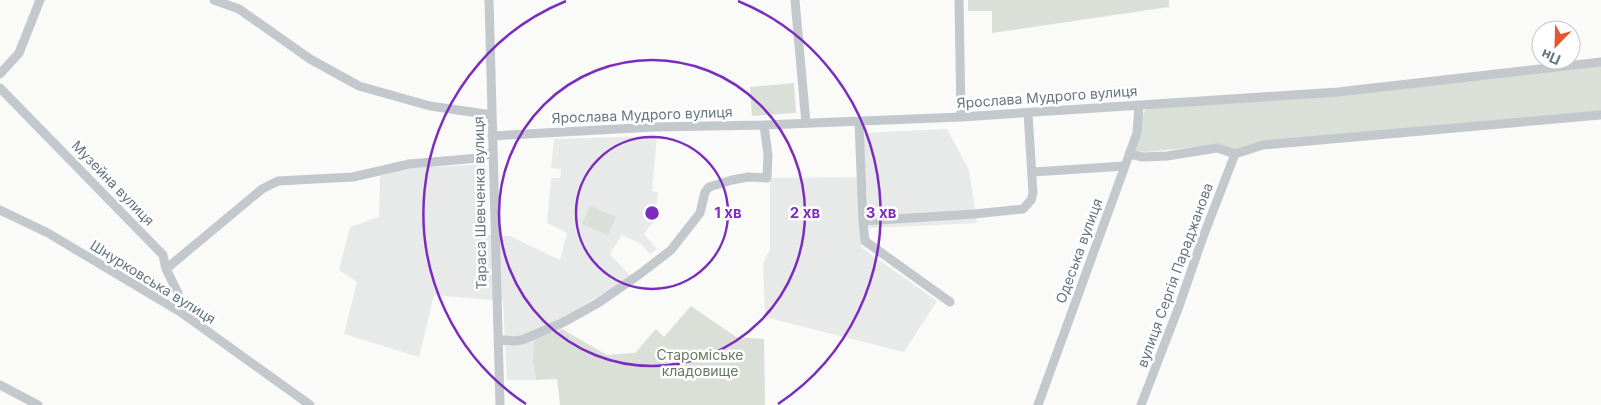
<svg xmlns="http://www.w3.org/2000/svg" width="1601" height="405" font-family="Inter,sans-serif">
	<style>
		.built { fill: #e8e9e9 }
		.green { fill: #dadfd7 }
		.lines { fill: none; stroke-linecap: round; stroke-linejoin: round }
		.minor { stroke: #c3c8cc; stroke-width: 9 }
		.ring { fill: none; stroke: #7b2cbf; stroke-width: 2.5 }
		.labels { text-anchor: middle; stroke-width: 5; stroke-linejoin: round; paint-order: stroke }
		.street-label { font-size: 14px; fill: #657683; stroke: #fff }
		.park-label { font-size: 14px; fill: #687a64; stroke: #fff }
		.centre { fill: #7b2cbf; stroke: #fff; stroke-width: 2.5 }
		.ring-label { font-size: 15px; text-anchor: middle; font-weight: bold; fill: #7b2cbf; stroke: #fff; stroke-width: 5; stroke-linejoin: round; paint-order: stroke }
	</style>
	<rect width="100%" height="100%" fill="#fafaf8"/>
	<path class="built" d="M947,129L969,170L977,223L869,228L863,133Z
		M657,136L652,191L658,192L655,221L649,227L644,234L657,249L650,254L641,244L622,235L610,254L631,277L564,317L534,339L533,360L536,380H507L503,301L434,295L419,357L344,334L357,282L339,270L350,227L379,217L380,176L410,168L485,164L486,235L510,236L560,260L567,233L547,223L551,178H560L561,174V169L551,168L554,139Z
		M857,177L862,248L937,301L904,352L765,317L763,263L770,250V188L769,178Z"/>
	<path class="green" d="M968,0H1169V7L992,33V11H968Z
		M1601,66V112L1236,150L1217,145L1147,152L1134,151L1139,123L1145,110L1153,108Z
		M794,83L796,113L752,116L750,87Z
		M590,206L616,217L608,235L582,224Z
		M691,306L736,337L764,339L765,405H560L557,379L536,380L533,360L534,339L562,329L607,355L635,353L656,329L664,337Z"/>
	<g class="lines">
		<path class="minor" d="M214,0L239,9L310,59L359,86L430,106L492,115
			M489,0L500,405
			M795,0L806,123
			M959,0L961,117
			M0,74L19,53L40,0
			M0,88L163,255L166,269L178,293L182,313
			M859,122L863,221L974,214L1023,209L1031,200L1033,193L1028,113
			M492,136L654,127L764,125L961,117L1338,92L1601,62
			M1129,154L1143,157L1167,156L1217,148L1235,154L1263,145L1601,115
			M1033,172L1125,166
			M0,210L48,233L182,313L310,405
			M863,221L865,241L950,302
			M166,269L262,189L278,181L353,177L409,164L479,158L493,152
			M498,339L513,341L522,340L562,323L598,303L640,274L671,250L700,213L705,192L709,187L732,180L748,177L767,178L768,155L764,125
			M0,385L38,405
			M1038,405L1137,133L1139,105
			M1141,405L1178,309L1203,237L1235,154"/>
	</g>
	<g class="ring">
		<circle cx="652" cy="213" r="76"/>
		<circle cx="652" cy="213" r="153"/>
		<path d="M526 404A229 229 0 0 1 566 1M738 1A229 229 0 0 1 778 404"/>
	</g>
	<g class="labels">
		<g class="street-label">
			<text transform="translate(1047 97) rotate(-4)" y="5">Ярослава Мудрого вулиця</text>
			<text transform="translate(642 115) rotate(-2)" y="5">Ярослава Мудрого вулиця</text>
			<text transform="translate(113 183) rotate(46)" y="5">Музейна вулиця</text>
			<text transform="translate(480 203) rotate(-91)" y="5">Тараса Шевченка вулиця</text>
			<text transform="translate(1079 251) rotate(-70)" y="5">Одеська вулиця</text>
			<text transform="translate(1175 275) rotate(-70)" y="5">вулиця Сергія Параджанова</text>
			<text transform="translate(153 282) rotate(32)" y="5">Шнурковська вулиця</text>
		</g>
		<g class="park-label">
			<text x="700" y="360">Староміське<tspan x="700" dy="16">кладовище</tspan></text>
		</g>
	</g>
	<circle cx="652" cy="213" r="8" class="centre"/>
	<g class="ring-label">
		<text x="728" y="218">1 хв</text>
		<text x="805" y="218">2 хв</text>
		<text x="881" y="218">3 хв</text>
	</g>
	<g transform="translate(1556 45) rotate(203)"><circle r="24" fill="#ffffff" stroke="#c1c8cd"/>
	<path d="M0-4L9 19L0 12L-9 19Z" fill="#e4572e"/>
	<text y="-8" font-size="14" font-weight="bold" text-anchor="middle" fill="#657683">Пн</text>
	</g>
</svg>
